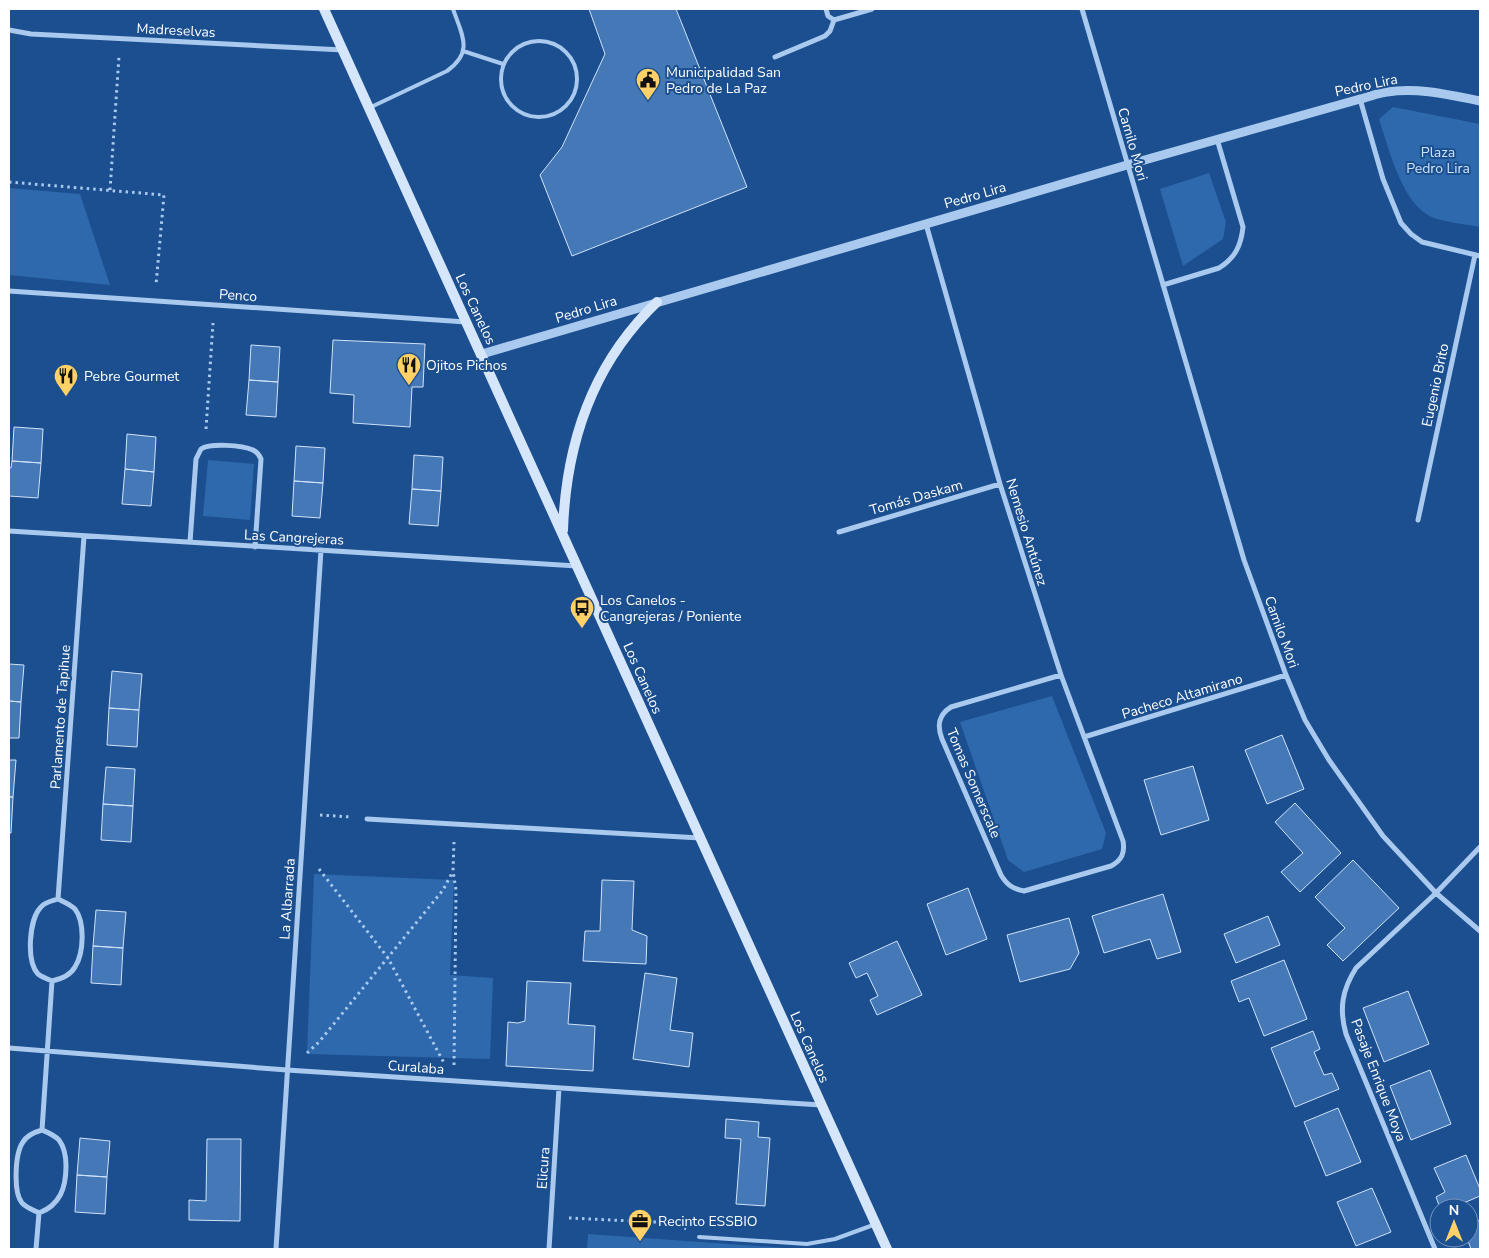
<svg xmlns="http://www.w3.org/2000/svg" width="1489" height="1258" font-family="'Nunito Sans',sans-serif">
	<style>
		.green { fill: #2e69ad }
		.building { fill: #4478b7; stroke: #cfe3fa }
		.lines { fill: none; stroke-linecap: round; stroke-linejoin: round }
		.path { stroke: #a9c9ee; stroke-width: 3; stroke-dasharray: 2.5 4; stroke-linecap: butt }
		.service { stroke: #a9c9ee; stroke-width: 4 }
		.minor { stroke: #a9c9ee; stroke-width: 5 }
		.tertiary { stroke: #a9c9ee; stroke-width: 9 }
		.secondary { stroke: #d6e6fa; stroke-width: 10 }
		.labels { text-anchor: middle; stroke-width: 4; stroke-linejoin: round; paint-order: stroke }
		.street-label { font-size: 14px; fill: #fff; stroke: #1b4f8f }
		.poi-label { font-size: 14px; fill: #fff; stroke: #1b4f8f; text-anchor: start }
		.park-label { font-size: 14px; fill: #cfe3fa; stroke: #1b4f8f }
	</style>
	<rect width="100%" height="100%" fill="#1b4f8f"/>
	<path class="green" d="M1393,107L1480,124V227C1465,224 1449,223 1434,218C1402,206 1389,149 1379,119Z
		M1209,173L1226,222L1223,239L1183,266L1160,189Z
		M9,188L80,194L110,285L9,275V421Z
		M208,460L254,464L250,520L203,516Z
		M1052,696L1106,833L1102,849L1024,872L1008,860L960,722Z
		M314,874L454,880L450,975L493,978L490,1059L307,1054Z
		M588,1234L800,1249H587Z"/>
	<path class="building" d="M589,9H676L747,187L572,256L540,175L562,147L605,54Z
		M333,340L425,344L423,387H412L410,427L353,423L354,395L330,393Z
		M251,345L280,347L278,382L249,380Z
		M249,380L278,382L276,417L246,415Z
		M14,427L43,429L41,463L12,461Z
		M127,434L156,437L154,472L125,469Z
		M296,446L325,448L323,483L294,481Z
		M414,455L443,457L441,491L412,489Z
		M12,461L41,463L38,498L9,496V467L11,468Z
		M125,469L154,472L151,506L122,504Z
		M294,481L323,483L320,518L292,516Z
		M412,489L441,491L438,526L409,524Z
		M9,664L24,665L21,702L9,701Z
		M112,671L142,674L139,710L109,708Z
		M9,701L21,702L19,738H9Z
		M109,708L139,710L137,747L107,745Z
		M1282,735L1304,789L1267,804L1245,750Z
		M9,760H16L13,797H9Z
		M1193,766L1209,820L1161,835L1144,780Z
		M106,767L135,769L133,806L103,804Z
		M9,797H13L11,833H9Z
		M1295,803L1341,853L1300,892L1281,872L1303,853L1275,822Z
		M103,804L133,806L131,842L101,840Z
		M1353,860L1399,908L1343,961L1327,945L1345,928L1315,897Z
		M602,880L634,881L632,930L647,936L646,964L583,961L585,931H600Z
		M968,888L987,939L946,955L927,904Z
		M1163,894L1181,952L1157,959L1150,939L1104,953L1092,916Z
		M96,910L126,912L123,948L93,946Z
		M1268,916L1280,945L1236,963L1224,934Z
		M1069,918L1079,953L1070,969L1020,982L1007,935Z
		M897,941L922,995L877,1015L870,1000L878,996L867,973L856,978L849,963Z
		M93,946L123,948L121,985L91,983Z
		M1284,960L1307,1019L1264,1036L1249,998L1239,1002L1231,981Z
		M645,973L677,978L670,1030L693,1033L689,1067L633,1059Z
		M527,981L571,983L568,1024L595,1026L593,1071L506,1066L508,1022L518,1023L525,1021Z
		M1408,991L1429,1044L1384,1062L1363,1008Z
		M1313,1031L1320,1049L1314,1052L1324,1075L1332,1073L1339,1089L1295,1107L1271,1048Z
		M1430,1070L1451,1124L1411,1140L1390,1086Z
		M1338,1108L1361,1162L1326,1176L1304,1122Z
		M726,1119L759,1122L758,1137L770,1138L765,1206L736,1204L741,1139L725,1138Z
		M80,1138L110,1141L107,1177L77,1175Z
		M207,1139H241L240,1221L189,1220V1200L206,1201Z
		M1466,1155L1480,1189V1196L1452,1208H1440L1436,1197L1445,1192L1434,1168Z
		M77,1175L107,1177L105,1214L75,1212Z
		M1372,1188L1391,1232L1356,1246L1337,1202Z
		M1480,1220V1249H1471L1468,1241L1454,1247L1451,1238H1469V1224Z"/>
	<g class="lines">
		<path class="path" d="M9,182L164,195L156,285
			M110,190L119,56
			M206,429L213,323
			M320,815L351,817
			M319,869L388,958L444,1063
			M307,1053L319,1042L443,890L453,871
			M454,1065L456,890L453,871L454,842
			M569,1218L675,1223L686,1229"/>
		<path class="service" d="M501 79a38 38 0 1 1 76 0a38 38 0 1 1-76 0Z
			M463,51L503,64
			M369,108L447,71C474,52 462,35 453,9
			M699,1237L807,1244L835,1239L876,1224"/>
		<path class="minor" d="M826,9L828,16L834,20L872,9
			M1082,9L1244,560L1286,675L1305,720L1329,760L1383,836L1436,893L1480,931
			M9,30L31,34L343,50
			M775,57L825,36L830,31L834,20
			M1360,99L1383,179L1401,223L1411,234L1422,242L1480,256
			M926,224L1000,484L1061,675L1123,841C1125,853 1122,860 1111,866L1024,891C1013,889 1007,885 1001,875L942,739C937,726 938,715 951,707L1061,675
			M1163,285L1219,268C1235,258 1241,246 1243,227L1217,139
			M9,291L466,322
			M1418,520L1475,255
			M9,531L577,566
			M839,532L1000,484
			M190,542L196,459L201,449C210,443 242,445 253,450C257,452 259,454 261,459L255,547
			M1084,737L1286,675
			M367,819L700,838
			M58,899L84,536
			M58,899C64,902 70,904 75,909C85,922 84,953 75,967C70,976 61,979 52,981C47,979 42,977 38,974C26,961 29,919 41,907C45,902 52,901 58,899Z
			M9,1048L287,1070L821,1105
			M42,1130C49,1133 54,1135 59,1140C65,1148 66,1157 66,1166C66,1188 60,1205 39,1213C33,1210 27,1208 22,1203C13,1192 15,1153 23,1142C27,1135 35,1132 42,1130Z
			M42,1130L52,981
			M36,1249L39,1213
			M276,1249L321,550
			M549,1249L559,1088
			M1435,1249L1346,1034C1339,1009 1342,990 1356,968L1436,893L1480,847"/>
		<path class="tertiary" d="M482,354L1127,165L1360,99C1369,97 1378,93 1387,92C1418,87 1450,95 1480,101"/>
		<path class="secondary" d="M324,9L887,1249
			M563,530C566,444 593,363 657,302"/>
	</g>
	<defs>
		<symbol id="civic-pin" viewBox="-11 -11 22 30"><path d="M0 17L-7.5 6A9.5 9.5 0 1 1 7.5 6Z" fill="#ffd166" stroke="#1b4f8f"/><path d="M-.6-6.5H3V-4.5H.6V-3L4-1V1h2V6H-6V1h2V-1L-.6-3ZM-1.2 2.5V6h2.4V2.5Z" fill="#111"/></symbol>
		<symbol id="restaurant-pin" viewBox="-11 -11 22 30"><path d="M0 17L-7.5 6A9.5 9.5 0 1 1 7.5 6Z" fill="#ffd166" stroke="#1b4f8f"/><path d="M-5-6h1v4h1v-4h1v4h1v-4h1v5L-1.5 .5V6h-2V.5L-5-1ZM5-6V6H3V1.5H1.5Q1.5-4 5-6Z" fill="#111"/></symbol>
		<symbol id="bus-pin" viewBox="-11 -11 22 30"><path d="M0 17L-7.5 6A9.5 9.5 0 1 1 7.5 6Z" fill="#ffd166" stroke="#1b4f8f"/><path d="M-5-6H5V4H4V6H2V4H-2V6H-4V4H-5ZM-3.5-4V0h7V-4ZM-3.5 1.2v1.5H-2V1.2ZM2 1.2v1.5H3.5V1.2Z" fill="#111"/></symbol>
		<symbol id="office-pin" viewBox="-11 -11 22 30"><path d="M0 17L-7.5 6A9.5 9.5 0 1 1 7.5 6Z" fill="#ffd166" stroke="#1b4f8f"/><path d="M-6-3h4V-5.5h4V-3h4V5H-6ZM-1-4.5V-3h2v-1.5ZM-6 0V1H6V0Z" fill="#111"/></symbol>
	</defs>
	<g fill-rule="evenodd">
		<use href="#civic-pin" x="634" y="66" width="28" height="38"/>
		<use href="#restaurant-pin" x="395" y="351" width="28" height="38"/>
		<use href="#restaurant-pin" x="52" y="362" width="28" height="38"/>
		<use href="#bus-pin" x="568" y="594" width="28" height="38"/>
		<use href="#office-pin" x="626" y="1207" width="28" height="38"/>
	</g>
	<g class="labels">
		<g class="street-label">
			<text transform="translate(176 30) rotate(3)" y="5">Madreselvas</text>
			<text transform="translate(1366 85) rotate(-12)" y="5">Pedro Lira</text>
			<text transform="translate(1133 144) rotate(74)" y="5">Camilo Mori</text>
			<text transform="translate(975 195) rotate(-16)" y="5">Pedro Lira</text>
			<text transform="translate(238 295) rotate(4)" y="5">Penco</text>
			<text transform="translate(476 309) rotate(65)" y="5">Los Canelos</text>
			<text transform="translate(586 309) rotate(-17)" y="5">Pedro Lira</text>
			<text transform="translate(1435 385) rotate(-78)" y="5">Eugenio Brito</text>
			<text transform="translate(916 497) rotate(-16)" y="5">Tomás Daskam</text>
			<text transform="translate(1027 532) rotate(73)" y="5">Nemesio Antúnez</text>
			<text transform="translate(294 537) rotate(3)" y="5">Las Cangrejeras</text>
			<text transform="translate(1282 632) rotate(70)" y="5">Camilo Mori</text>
			<text transform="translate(643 678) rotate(66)" y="5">Los Canelos</text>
			<text transform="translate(1182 696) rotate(-17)" y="5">Pacheco Altamirano</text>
			<text transform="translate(60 717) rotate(-86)" y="5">Parlamento de Tapihue</text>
			<text transform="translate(974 783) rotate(67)" y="5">Tomas Somerscale</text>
			<text transform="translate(287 899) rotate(-86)" y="5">La Albarrada</text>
			<text transform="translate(810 1047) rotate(66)" y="5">Los Canelos</text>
			<text transform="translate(416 1067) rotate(4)" y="5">Curalaba</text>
			<text transform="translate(1379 1080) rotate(69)" y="5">Pasaje Enrique Moya</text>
			<text transform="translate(543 1168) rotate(-86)" y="5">Elicura</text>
		</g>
		<g class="poi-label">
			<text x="666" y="77">Municipalidad San<tspan x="666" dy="16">Pedro de La Paz</tspan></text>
			<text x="426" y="370">Ojitos Pichos</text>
			<text x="84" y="381">Pebre Gourmet</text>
			<text x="600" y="605">Los Canelos -<tspan x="600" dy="16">Cangrejeras / Poniente</tspan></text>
			<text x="658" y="1226">Recinto ESSBIO</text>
		</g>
		<g class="park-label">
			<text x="1438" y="157">Plaza<tspan x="1438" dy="16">Pedro Lira</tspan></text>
		</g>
	</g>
	<rect width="1489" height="1258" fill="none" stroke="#ffffff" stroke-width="20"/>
	<g transform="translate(1454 1223)"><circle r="24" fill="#1b4f8f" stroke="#7695bc"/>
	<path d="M0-4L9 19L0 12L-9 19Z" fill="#ffd166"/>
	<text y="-8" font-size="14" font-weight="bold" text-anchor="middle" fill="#ffffff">N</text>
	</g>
</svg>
